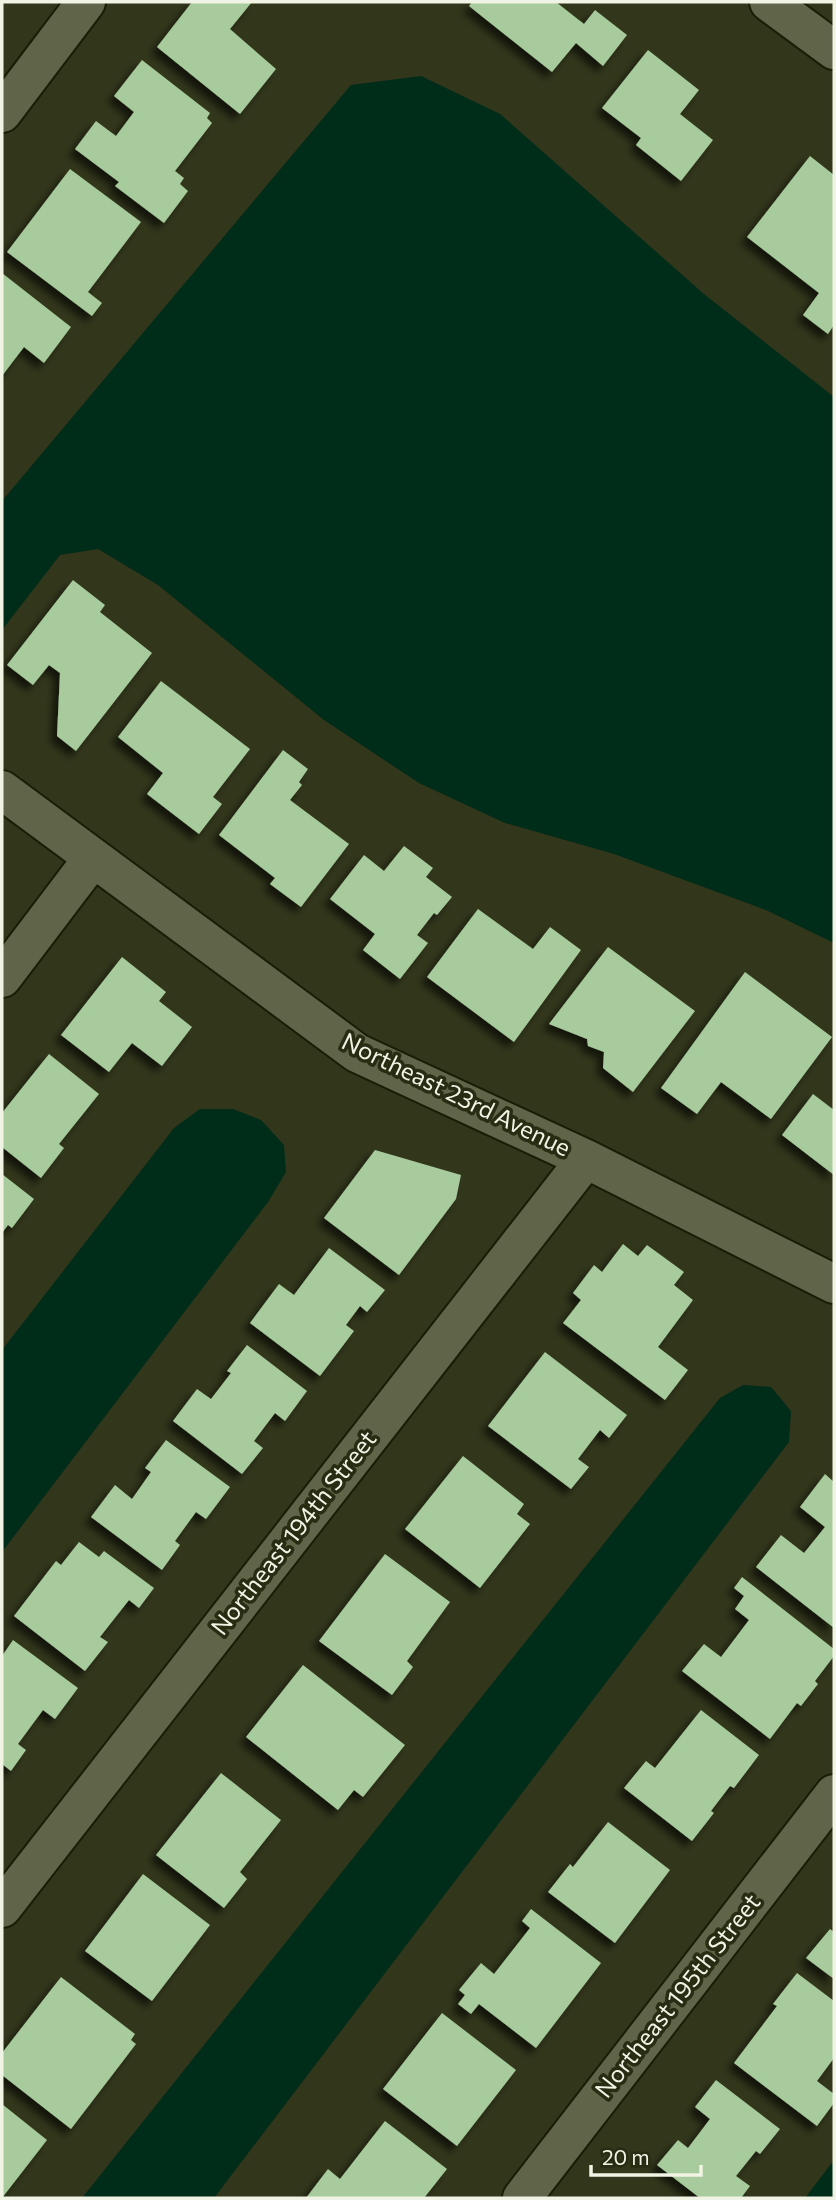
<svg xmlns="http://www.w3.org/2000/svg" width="836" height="2200" font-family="Commissioner,sans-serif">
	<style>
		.water { fill: #002c1a }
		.building { fill: #a8cb9d; filter: url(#shadow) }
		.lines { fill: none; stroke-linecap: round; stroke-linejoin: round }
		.minor-casing { stroke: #1a1d04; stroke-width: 42 }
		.minor { stroke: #606549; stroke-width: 38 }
		.labels { text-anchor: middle; stroke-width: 7; stroke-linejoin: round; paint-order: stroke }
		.street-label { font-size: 24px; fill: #f1f4e4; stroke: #282c12 }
	</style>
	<defs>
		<filter id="shadow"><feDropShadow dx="-6" dy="6" stdDeviation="3.5" flood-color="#0009"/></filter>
	</defs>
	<rect width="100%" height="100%" fill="#32361b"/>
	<path class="water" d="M421,76L500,114L704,294L834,397V943L766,910L614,854L505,823L419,783L324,720L158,585L98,549L60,555L2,630V501L351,85Z
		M200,1109H233L261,1120L284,1145L286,1172L268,1202L2,1552V1350L174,1128Z
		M743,1385L771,1387L791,1411L789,1442L214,2198H82L720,1398Z
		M834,2159V2198H805L834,2160Z"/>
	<path class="building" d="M192,2H252L230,29L276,69L240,114L157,47Z
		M472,2H556L584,24L595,10L627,35L603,66L576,43L552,72L469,6Z
		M648,50L699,90L680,114L713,140L681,181L636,145L641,138L602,108Z
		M142,60L210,113L207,118L212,123L175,171L184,178L180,184L188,191L164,223L115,186L119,182L75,149L96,121L116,136L134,112L114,96Z
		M810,156L834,175V325L828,334L803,315L819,293L747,237Z
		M70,169L141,222L88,292L102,303L92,316L7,252Z
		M2,273L71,327L44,363L24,347L2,376Z
		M73,580L105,605L100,612L152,653L76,751L57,736L60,673L49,665L33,685L7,665Z
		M161,681L250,749L213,797L222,804L199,834L147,794L163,773L118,737Z
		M283,750L308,769L299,782L302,785L290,800L349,844L301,907L270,884L275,878L219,835Z
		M404,846L433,868L426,877L452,897L437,915L434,913L417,935L428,943L400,979L363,950L375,934L330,899L364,855L384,871Z
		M478,909L533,949L550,927L581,950L514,1042L427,977Z
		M608,947L695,1011L633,1092L603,1068L604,1052L588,1046L587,1039L549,1024Z
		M122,957L166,992L159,1001L192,1027L162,1066L132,1043L109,1072L61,1035Z
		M745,972L832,1037L771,1119L721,1082L697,1114L661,1088Z
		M49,1054L99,1094L59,1144L64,1148L41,1178L2,1147V1113Z
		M813,1094L834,1110V1175L782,1135Z
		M375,1150L461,1175L456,1199L399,1275L324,1218Z
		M2,1174L34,1199L12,1228L8,1225L2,1233Z
		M623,1244L638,1256L647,1245L684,1272L674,1285L693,1300L658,1347L688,1370L665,1400L563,1323L581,1300L573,1293L594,1265L602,1272Z
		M329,1248L385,1290L367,1312L360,1306L346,1325L354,1331L320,1376L250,1323L279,1284L294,1295Z
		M247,1345L307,1391L285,1421L275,1413L254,1441L263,1448L242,1474L173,1421L197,1389L211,1399L231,1373L227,1371Z
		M545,1352L627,1415L609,1438L600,1430L578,1459L589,1467L571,1489L488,1426Z
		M166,1440L230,1487L206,1519L196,1512L175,1541L180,1545L162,1570L91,1517L115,1485L132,1499L151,1472L145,1468Z
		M463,1456L524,1504L517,1514L530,1524L480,1588L405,1529Z
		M825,1474L834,1482V1628L756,1567L781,1535L804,1553L825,1527L800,1507Z
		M79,1542L99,1557L104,1551L154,1588L139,1608L129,1600L100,1637L108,1642L85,1671L14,1616L56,1561L61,1565Z
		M385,1554L450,1602L407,1661L413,1667L392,1695L319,1641Z
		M742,1577L834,1649V1656L815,1681L818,1684L801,1706L797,1703L770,1739L682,1671L704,1644L721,1657L749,1620L735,1609L744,1596L734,1588Z
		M13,1640L78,1688L55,1719L43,1710L18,1744L26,1750L11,1771L2,1764V1656Z
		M303,1665L405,1745L363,1797L354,1790L338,1810L246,1737Z
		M701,1710L759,1755L734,1788L730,1786L711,1811L714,1813L692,1841L624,1788L646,1761L655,1768Z
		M221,1773L281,1820L240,1872L247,1879L224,1908L156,1855Z
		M608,1822L670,1870L615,1943L548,1892L570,1864L573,1867Z
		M143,1874L210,1925L152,2001L85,1951Z
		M531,1909L601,1963L536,2048L479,2004L471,2014L458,2004L465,1995L459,1990L481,1963L494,1974L530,1928L522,1921Z
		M830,1929L834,1932V1979L806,1958Z
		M797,1973L834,2001V2058L817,2081L834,2094V2103L817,2126L734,2063L777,2006L773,2004Z
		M61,1977L135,2034L131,2040L136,2044L71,2129L2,2075V2053Z
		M442,2013L516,2070L457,2146L383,2089Z
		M716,2080L780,2129L760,2154L756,2151L736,2176L750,2186L741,2198H700L657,2165L678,2140L688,2148L710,2119L695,2107Z
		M2,2104L47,2140L2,2198Z
		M385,2121L447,2169L424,2198H306L328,2169L340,2179Z"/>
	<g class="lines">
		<defs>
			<path id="minor" d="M769,2L834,50
				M2,113L86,2
				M2,790L357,1053L586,1159L834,1284
				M2,978L93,858
				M2,1908L586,1159
				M522,2198L834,1794"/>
		</defs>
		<use href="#minor" class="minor-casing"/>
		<use href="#minor" class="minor"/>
	</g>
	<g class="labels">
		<g class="street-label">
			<text transform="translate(456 1095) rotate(26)" y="8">Northeast 23rd Avenue</text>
			<text transform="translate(294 1533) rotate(-52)" y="8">Northeast 194th Street</text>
			<text transform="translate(678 1996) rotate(-52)" y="8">Northeast 195th Street</text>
		</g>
	</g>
	<rect width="836" height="2200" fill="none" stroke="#f1f4e4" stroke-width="7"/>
	<path d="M591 2165v10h110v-10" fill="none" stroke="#f1f4e4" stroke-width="3.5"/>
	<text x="602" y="2165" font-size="21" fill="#f1f4e4" stroke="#282c12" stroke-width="5" paint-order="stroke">20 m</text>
</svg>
